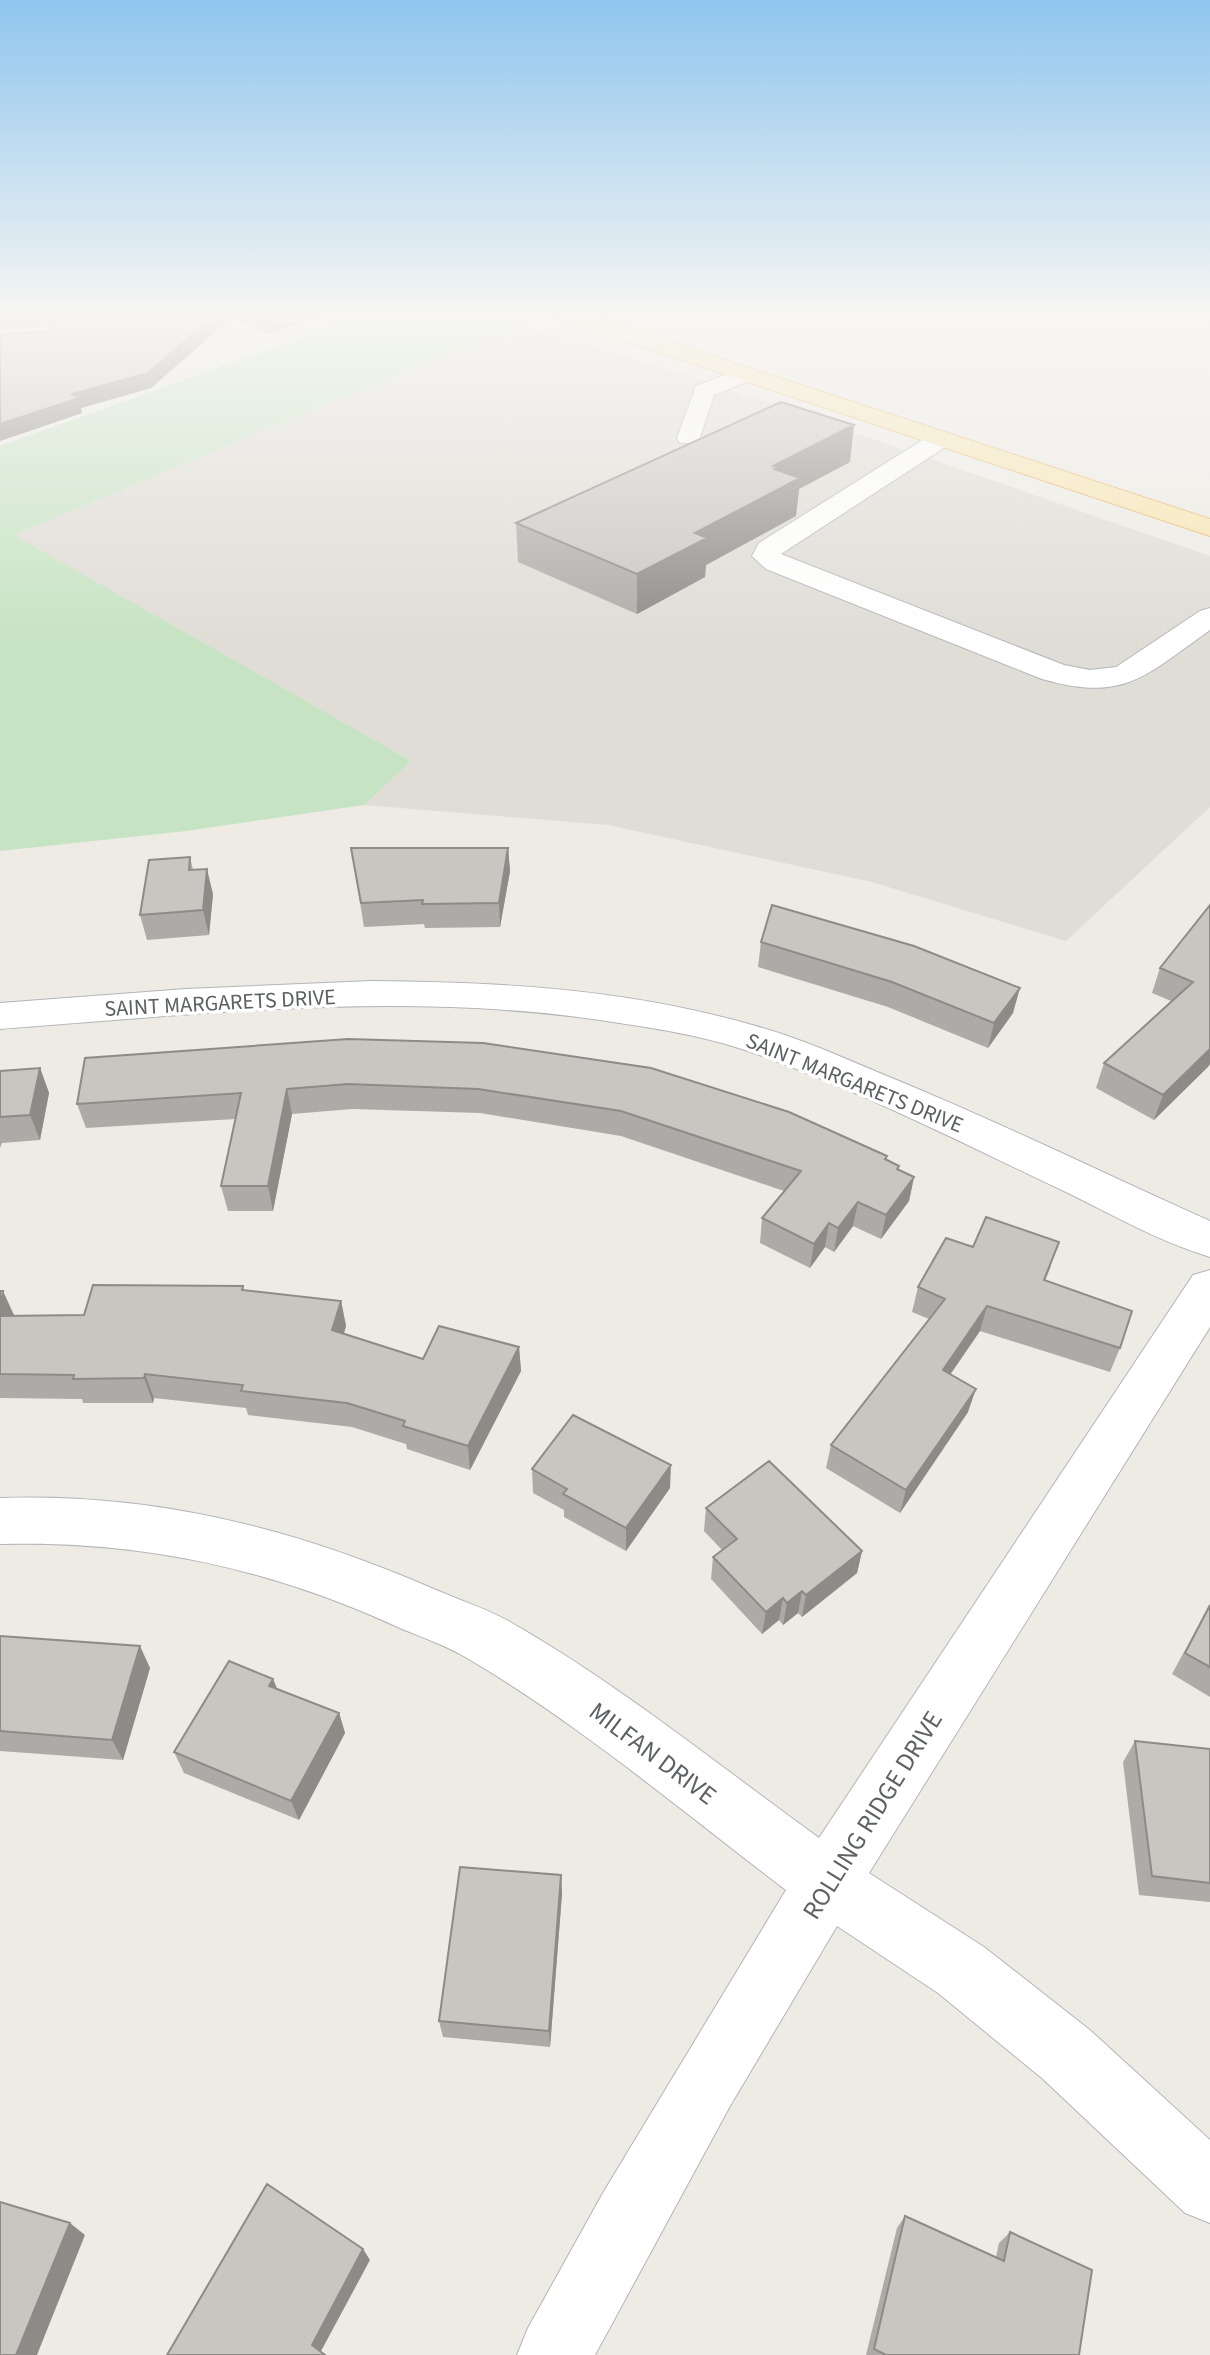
<svg xmlns="http://www.w3.org/2000/svg" width="1210" height="2355" font-family="'Source Sans 3',sans-serif">
	<style>
		.education { fill: #e0dcd6 }
		.green { fill: #c6e3c3 }
		.lines { fill: none; stroke-linecap: round; stroke-linejoin: round }
		.minor-casing { stroke: #b2b5b8; stroke-width: 2 }
		.major-casing { stroke: #e6b465; stroke-width: 2 }
		.minor { fill: #fff; fill-rule: evenodd }
		.major { fill: #f8e5af; fill-rule: evenodd }
		.wall { fill: #adaaa7 }
		.shaded-wall { fill: #8d8b88 }
		.building { fill: #c9c6c2; stroke: #8d8b88; stroke-width: 2 }
		.labels { text-anchor: middle; stroke-width: 7; stroke-linejoin: round; paint-order: stroke }
		.street-label { font-size: 22px; fill: #5c6164; stroke: #fff }
		.near-street-label { font-size: 26px; fill: #5c6164; stroke: #fff }
	</style>
	<rect width="100%" height="100%" fill="#eeebe5"/>
	<path class="education" d="M518,324L703,380L1210,556V807L1066,941L872,882L608,825L364,805L411,761L13,535Z"/>
	<path class="green" d="M370,313H486L518,324L14,535L411,761L364,805L186,831L0,851V446Z"/>
	<g class="lines">
		<defs>
			<path id="minor" d="M746,367L754,369L757,374L754,379L714,395L698,443H680L677,438L696,386Z
				M941,432L950,434L953,439L950,444L781,554L1064,665L1090,670L1116,667L1200,611L1210,608V630C1146,675 1125,703 1042,679L766,569L752,556L759,543L932,434Z
				M372,981C501,982 628,989 752,1025C797,1037 839,1056 882,1074C993,1119 1101,1172 1210,1221V1257C1160,1242 1113,1215 1066,1192C960,1142 853,1087 742,1049C696,1034 647,1027 600,1020C401,991 199,1014 0,1029V1003L186,989Z
				M1210,1270V1327L869,1873L984,1947L1091,2031L1210,2140V2223L1185,2213L1043,2079L938,1993L837,1926L730,2106L595,2355H517L528,2328L603,2193L786,1890C683,1812 583,1727 472,1661C450,1647 424,1638 400,1628C271,1569 143,1540 0,1544V1498C152,1493 290,1527 429,1587C456,1599 486,1608 512,1623C620,1685 718,1765 819,1838L1193,1275Z"/>
			<path id="major" d="M550,313H582L1210,519V536L553,317Z"/>
		</defs>
		<use href="#minor" class="minor-casing"/>
		<use href="#major" class="major-casing"/>
		<use href="#minor" class="minor"/>
		<use href="#major" class="major"/>
	</g>
	<path class="wall" d="M0,313H326L269,334L231,318L151,388L81,408L82,413L0,441V335L49,331L50,328L45,327L0,330Z
		M850,462L799,489L796,516L706,565L705,577L637,614L518,562L516,523Z
		M351,848H508L510,871L500,927L425,928L424,924L364,927Z
		M190,857L193,870L213,894L209,935L147,940L140,915Z
		M1210,905V1064L1154,1120L1096,1088L1104,1063L1171,1001L1152,993L1160,968Z
		M761,942L1013,1013L988,1048L888,1007L758,967Z
		M348,1039L887,1156V1160L898,1170L914,1177L909,1201L881,1239L853,1226L834,1252L825,1247L810,1268L760,1243L762,1218L784,1191L621,1136L480,1113L352,1109L292,1114L273,1211H228L221,1186L235,1119L86,1128L77,1104Z
		M40,1068L49,1093L40,1140L2,1143L0,1148V1071Z
		M973,1247L1051,1266L1045,1281L1120,1348L1110,1372L980,1331L950,1374L968,1412L900,1513L826,1468L831,1445L929,1319L912,1312L918,1287Z
		M243,1286L244,1290L341,1301L346,1326L344,1334L423,1359L519,1347L521,1371L470,1470L407,1449L406,1444L352,1427L248,1415L246,1408L154,1398L153,1403H83L82,1399L0,1398V1291L14,1316L84,1315Z
		M532,1469L670,1488L626,1551L564,1517V1510L533,1493Z
		M706,1508L862,1551L857,1573L802,1617L798,1613L783,1625L779,1620L762,1634L711,1579L713,1557L722,1550L704,1531Z
		M1210,1604V1697L1172,1674Z
		M0,1636L150,1668L123,1760L0,1751Z
		M273,1679L277,1688L339,1713L345,1733L299,1820L184,1773L174,1752Z
		M1135,1741L1210,1749V1902L1139,1895L1123,1762Z
		M561,1875L562,1894L550,2047L443,2037L439,2021Z
		M905,2216L996,2257L999,2243L1010,2232L1079,2355H866L897,2228Z"/>
	<path class="shaded-wall" d="M217,313H230L231,318L151,388L81,408L82,413L0,441V424L72,394Z
		M285,313H326L269,334L267,320Z
		M854,425L850,462L799,489L796,516L706,565L705,577L637,614V574L695,533L773,466Z
		M508,848L510,871L500,927L499,903Z
		M207,869L213,894L209,935L203,910Z
		M1020,988L1013,1013L988,1048L994,1023Z
		M1210,1049V1064L1208,1067L1154,1120L1163,1095Z
		M40,1068L49,1093L40,1140L30,1115Z
		M287,1089L292,1114L273,1211L268,1186Z
		M914,1177L909,1201L881,1239L886,1215Z
		M858,1202L853,1226L834,1252L838,1228Z
		M829,1223L825,1247L810,1268L814,1244Z
		M3,1291L14,1315L0,1319V1308Z
		M341,1301L346,1326L337,1354L332,1330Z
		M987,1306L980,1331L937,1394L943,1370Z
		M519,1347L521,1371L470,1470L468,1446Z
		M145,1374L154,1398L153,1403L144,1378Z
		M976,1389L968,1412L900,1513L906,1490Z
		M671,1465L670,1488L626,1551V1528Z
		M862,1551L857,1573L802,1617L806,1595Z
		M802,1591L798,1613L783,1625L787,1603Z
		M783,1598L779,1620L762,1634L766,1612Z
		M140,1646L150,1668L123,1760L112,1740Z
		M273,1679L281,1700L269,1686Z
		M339,1713L345,1733L299,1820L291,1801Z
		M561,1875L562,1894L550,2047L549,2031Z
		M70,2223L85,2235L37,2355H16Z
		M363,2249L370,2260L320,2353L312,2345Z"/>
	<path class="building" d="M0,313H35L0,315Z
		M43,313H217L148,373L72,394L79,398L0,424V335L49,331L54,321L49,315Z
		M251,313H285L267,320Z
		M781,402L854,425L773,466L777,467L774,469L800,478L695,533L707,538L637,574L516,523Z
		M351,848H508L499,903L422,904L423,900L361,903Z
		M190,857L189,870L207,869L203,910L140,915L149,860Z
		M772,905L914,946L1020,988L994,1023L892,982L761,942Z
		M1210,905V1049L1163,1095L1104,1063L1193,982L1160,968Z
		M348,1039L483,1043L651,1068L789,1112L887,1156L885,1159L899,1166L897,1169L914,1177L886,1215L858,1202L838,1228L829,1223L814,1244L762,1218L801,1171L621,1111L478,1089L348,1084L287,1089L268,1186H221L241,1093L77,1104L85,1058Z
		M40,1068L30,1115L0,1117V1071Z
		M986,1217L1059,1242L1044,1280L1132,1311L1120,1348L987,1306L943,1370L976,1389L906,1490L831,1445L945,1299L918,1287L946,1238L973,1247Z
		M93,1285L243,1286L242,1290L341,1301L332,1330L423,1359L439,1326L519,1347L468,1446L403,1426L405,1421L347,1403L241,1391L243,1385L145,1374L144,1378L73,1379L74,1375L0,1374V1316L84,1315Z
		M0,1291H3L0,1308Z
		M573,1415L671,1465L626,1528L563,1494L567,1489L532,1469Z
		M769,1461L862,1551L806,1595L802,1591L787,1603L783,1598L766,1612L713,1557L737,1539L706,1508Z
		M1210,1605V1667L1185,1653Z
		M0,1636L140,1646L112,1740L0,1731Z
		M229,1661L273,1679L269,1686L339,1713L291,1801L174,1752Z
		M1135,1741L1210,1749V1883L1152,1876Z
		M460,1867L561,1875L549,2031L439,2021Z
		M267,2184L363,2249L312,2345L325,2355H167Z
		M0,2202L70,2223L16,2355H0Z
		M905,2216L1004,2261L1010,2232L1092,2270L1079,2355H886L874,2349Z"/>
	<linearGradient id="sky" x2="0" y2="1"><stop stop-color="#8fc5ee"/><stop offset="0.49" stop-color="#f7f6f3"/><stop offset="1" stop-color="#f7f6f3" stop-opacity="0"/></linearGradient>
	<rect width="1210" height="643" fill="url(#sky)"/>
	<g class="labels">
		<g class="street-label">
			<text transform="translate(220 1002) rotate(-3)" y="8">SAINT MARGARETS DRIVE</text>
			<text transform="translate(855 1082) rotate(22)" y="8">SAINT MARGARETS DRIVE</text>
		</g>
		<g class="near-street-label">
			<text transform="translate(653 1753) rotate(37)" y="9">MILFAN DRIVE</text>
			<text transform="translate(872 1815) rotate(-58)" y="9">ROLLING RIDGE DRIVE</text>
		</g>
	</g>
</svg>
